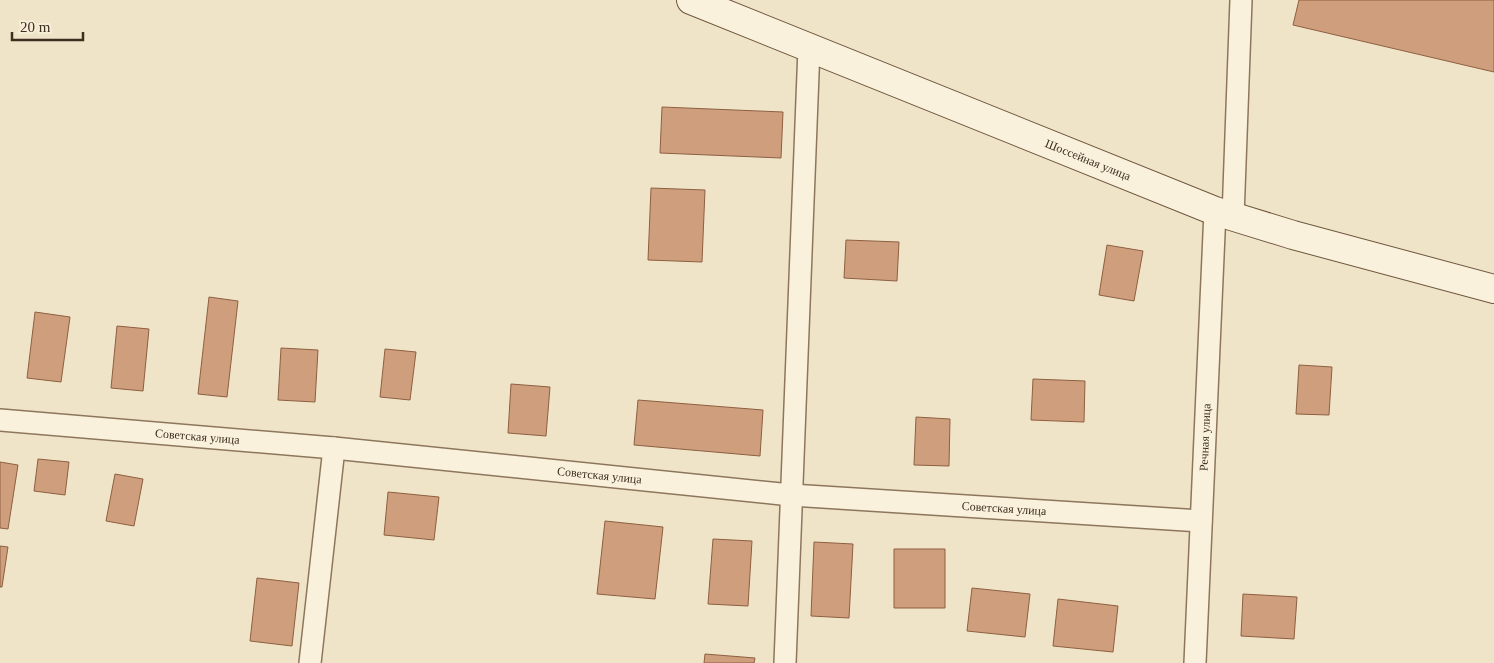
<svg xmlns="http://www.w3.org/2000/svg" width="1494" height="663" font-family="'Times New Roman',serif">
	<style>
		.building { fill: #cf9f7d; stroke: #8d5f41 }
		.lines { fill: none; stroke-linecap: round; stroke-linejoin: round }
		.street-casing { stroke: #8d765c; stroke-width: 24 }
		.secondary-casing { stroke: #6f573f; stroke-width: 30 }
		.street { stroke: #faf1dc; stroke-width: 21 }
		.secondary { stroke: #faf1dc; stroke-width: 28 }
		.labels { text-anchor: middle; stroke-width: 4; stroke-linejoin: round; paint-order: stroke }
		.street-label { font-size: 12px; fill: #3d2e20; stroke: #f7eed8 }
	</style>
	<rect width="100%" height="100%" fill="#f0e4c8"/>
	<path class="building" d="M1299,0H1494V72L1293,25Z
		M662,107L783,112L781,158L660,153Z
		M651,188L705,190L702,262L648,260Z
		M846,240L899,242L897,281L844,278Z
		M1107,245L1143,251L1134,301L1099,295Z
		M209,297L238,301L227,397L198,394Z
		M35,312L70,317L61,382L27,378Z
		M117,326L149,329L143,391L111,388Z
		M281,348L318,350L315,402L278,400Z
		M385,349L416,352L410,400L380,397Z
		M1299,365L1332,367L1329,415L1296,414Z
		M1033,379L1085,381L1084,422L1031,420Z
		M511,384L550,387L546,436L508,433Z
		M638,400L763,410L760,456L634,445Z
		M916,417L950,419L949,466L914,465Z
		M38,459L69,462L65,495L34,491Z
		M0,462L18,465L8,529L0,528Z
		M115,474L143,479L134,526L106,521Z
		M388,492L439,497L434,540L384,535Z
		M605,521L663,527L655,599L597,594Z
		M713,539L752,541L748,606L708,604Z
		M814,542L853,544L849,618L811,616Z
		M0,546L8,547L2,587H0Z
		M894,549H945V608H894Z
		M257,578L299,583L292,646L250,641Z
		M972,588L1030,594L1025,637L967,631Z
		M1243,594L1297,597L1294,639L1241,636Z
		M1058,599L1118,606L1113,652L1053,646Z
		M705,654L755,658L754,663H704Z"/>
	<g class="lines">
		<defs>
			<g id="street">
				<path d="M1233,217L1241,0"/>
				<path id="s1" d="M0,420L334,448L791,495L1201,521"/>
				<path d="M310,663L334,448"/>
				<path d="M785,663L809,48"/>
				<path id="s2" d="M1195,663L1215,211"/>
			</g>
			<g id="secondary">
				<path id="s3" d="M691,0L1215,211L1293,235L1494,289"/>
			</g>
		</defs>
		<use href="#street" class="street-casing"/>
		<use href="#secondary" class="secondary-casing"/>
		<use href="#street" class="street"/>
		<use href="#secondary" class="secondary"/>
	</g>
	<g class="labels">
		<g class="street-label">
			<text dy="4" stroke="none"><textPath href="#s3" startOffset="428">Шоссейная улица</textPath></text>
			<text dy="4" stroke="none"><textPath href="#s1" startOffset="198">Советская улица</textPath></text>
			<text dy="4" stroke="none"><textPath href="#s2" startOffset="226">Речная улица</textPath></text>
			<text dy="4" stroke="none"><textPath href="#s1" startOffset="602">Советская улица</textPath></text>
			<text dy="4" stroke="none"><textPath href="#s1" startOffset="1008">Советская улица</textPath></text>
		</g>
	</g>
	<path d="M12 32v8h71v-8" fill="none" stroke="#3d2e20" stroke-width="2.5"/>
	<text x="20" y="32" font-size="15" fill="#3d2e20" stroke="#f7eed8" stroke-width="4" paint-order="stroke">20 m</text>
</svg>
